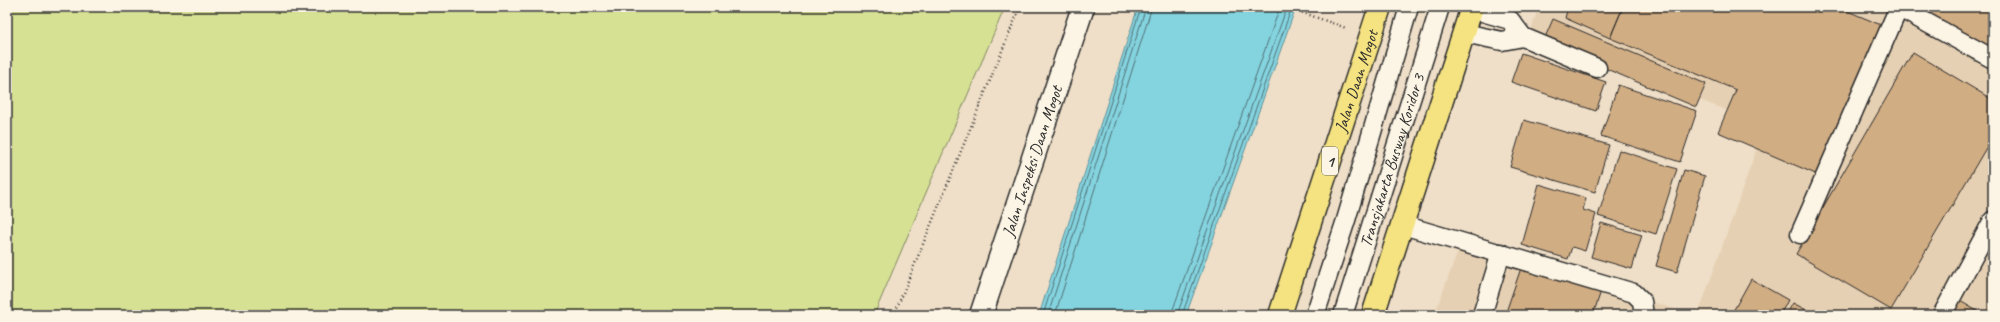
<svg xmlns="http://www.w3.org/2000/svg" width="2000" height="322" font-family="Caveat,sans-serif">
	<style>
		.built { fill: #e6d0b3 }
		.green { fill: #d6e194; stroke: #808660 }
		.water { fill: #84d4e0; stroke: #609098 }
		.lines { fill: none; stroke-linecap: round; stroke-linejoin: round }
		.shore { stroke: #4f6f73; stroke-width: 1 }
		.building { fill: #d1ad83; stroke: #2b2b2b }
		.lane-casing { stroke: #2b2b2b; stroke-width: 21 }
		.street-casing { stroke: #2b2b2b; stroke-width: 25 }
		.highway-casing { stroke: #2b2b2b; stroke-width: 25 }
		.path { stroke: #2b2b2b; stroke-width: 2.5; stroke-dasharray: 1 3; stroke-linecap: butt }
		.lane { stroke: #fcf5e5; stroke-width: 18 }
		.street { stroke: #fcf5e5; stroke-width: 22 }
		.highway { stroke: #f5e382; stroke-width: 22 }
		.labels { text-anchor: middle; stroke-width: 3; stroke-linejoin: round; paint-order: stroke }
		.shield { fill: #fcf5e5; stroke: #6a6863; stroke-width: 1 }
		.shield-label { font-size: 16px; font-weight: bold; fill: #2b2b2b }
		.street-label { font-size: 17px; fill: #2b2b2b; stroke: #fcf5e5 }
	</style>
	<rect width="100%" height="100%" fill="#efdfc8"/>
	<filter id="ink" filterUnits="userSpaceOnUse"><feTurbulence type="fractalNoise" baseFrequency=".025" numOctaves="2"/><feDisplacementMap in="SourceGraphic" scale="8" xChannelSelector="R" yChannelSelector="G"/><feConvolveMatrix kernelMatrix="1 2 1 2 8 2 1 2 1" color-interpolation-filters="sRGB"/></filter>
	<g filter="url(#ink)">
		<path class="built" d="M1538,7H1993V315H1698L1765,125L1530,35Z
			M1462,241L1693,315H1434Z"/>
		<path class="green" d="M7,7H1005L874,315H7Z"/>
		<path class="water" d="M1138,7H1296L1186,315H1039Z"/>
		<g class="lines">
			<path class="shore" d="M1043,315L1141,7
				M1048,315L1146,7
				M1055,315L1152,7
				M1171,315L1280,7
				M1177,315L1287,7
				M1182,315L1292,7"/>
		</g>
		<path class="building" d="M1568,7H1623L1610,38L1565,18Z
			M1623,7H1838L1881,25L1818,175L1718,132L1736,90L1610,38Z
			M1914,7H1993V51Z
			M1553,19L1706,84L1696,107L1543,42Z
			M1913,52L1993,100V136L1891,310L1796,254Z
			M1521,53L1606,82L1596,111L1511,82Z
			M1618,85L1697,111L1680,162L1601,136Z
			M1524,120L1609,145L1595,192L1510,167Z
			M1619,150L1677,169L1656,234L1598,216Z
			M1684,170L1705,176L1677,272L1656,266Z
			M1539,184L1586,198L1583,210L1596,214L1585,251L1572,247L1568,259L1522,245Z
			M1601,223L1642,235L1632,269L1591,257Z
			M1522,265L1601,291L1593,315H1505Z
			M1751,279L1788,300L1780,315H1731Z
			M1960,301L1984,315H1951Z
			M1793,303L1816,315H1786Z"/>
		<g class="lines">
			<defs>
				<g id="lane">
					<path d="M1898,7L1993,59"/>
					<path d="M1472,9L1510,20L1523,37L1597,68"/>
					<path d="M1464,33L1502,41L1523,37"/>
					<path d="M1403,225L1634,293L1642,301L1644,315"/>
					<path d="M1800,234L1899,7"/>
					<path d="M1315,315L1346,220L1409,7"/>
					<path id="s1" d="M1343,315L1440,7"/>
					<path d="M1482,315L1501,253"/>
					<path d="M1942,315L1993,220"/>
				</g>
				<g id="street">
					<path id="s2" d="M981,315L1083,7"/>
				</g>
				<g id="highway">
					<path id="s3" d="M1280,315L1380,7"/>
					<path d="M1373,315L1472,7"/>
				</g>
			</defs>
			<use href="#lane" class="lane-casing"/>
			<use href="#street" class="street-casing"/>
			<use href="#highway" class="highway-casing"/>
			<path class="path" d="M1287,7L1346,28
				M894,315L1020,7"/>
			<use href="#lane" class="lane"/>
			<use href="#street" class="street"/>
			<use href="#highway" class="highway"/>
		</g>
	</g>
	<g class="labels">
		<rect class="shield" x="1322" y="147" width="16" height="28" rx="3"/>
		<g class="shield-label">
			<text x="1330" y="167">1</text>
		</g>
		<g class="street-label">
			<text dy="6" stroke="none"><textPath href="#s3" startOffset="246">Jalan Daan Mogot</textPath></text>
			<text dy="6" stroke="none"><textPath href="#s2" startOffset="162">Jalan Inspeksi Daan Mogot</textPath></text>
			<text dy="6" stroke="none"><textPath href="#s1" startOffset="162">Transjakarta Busway Koridor 3</textPath></text>
		</g>
	</g>
	<rect width="2000" height="322" fill="none" stroke="#fcf5e5" stroke-width="24"/>
	<rect x="12" y="12" width="1976" height="298" fill="none" stroke="#2b2b2b" stroke-width="1.5" filter="url(#ink)"/>
</svg>
